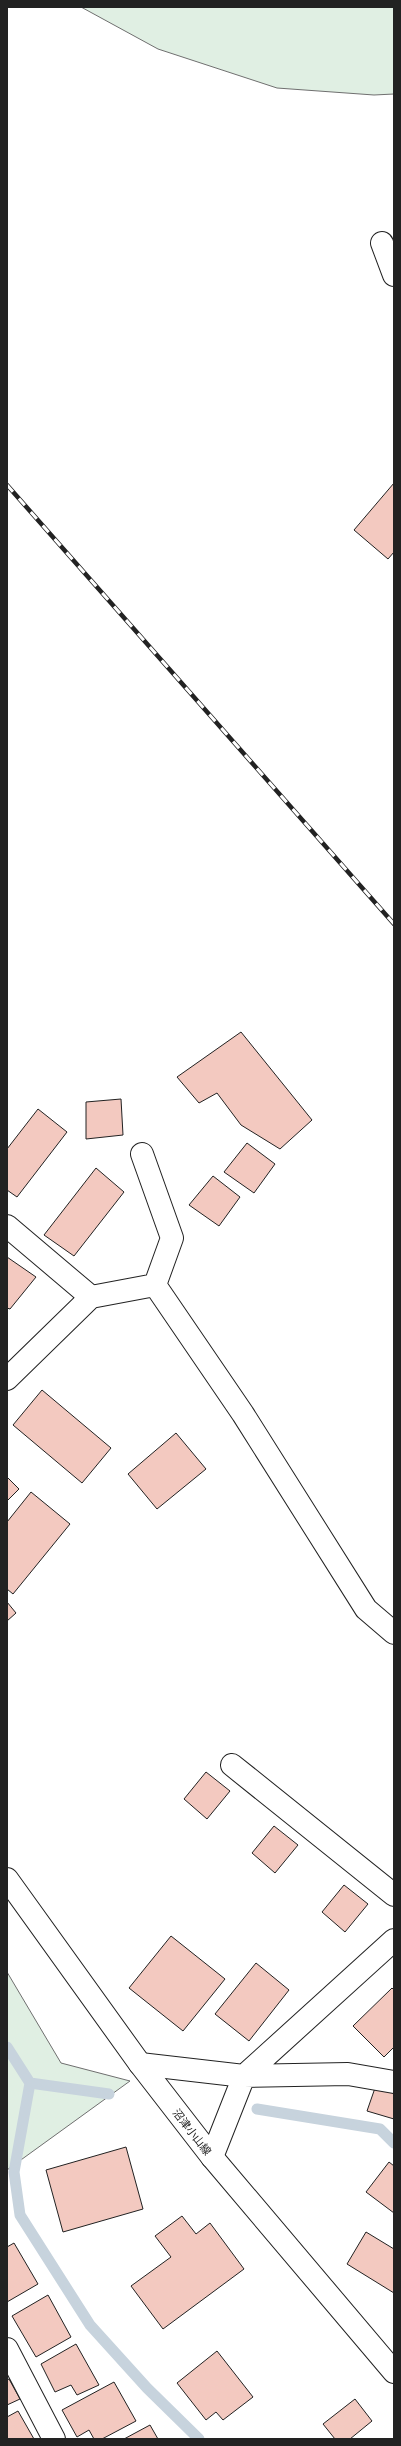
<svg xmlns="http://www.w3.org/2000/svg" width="401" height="2446" font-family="'Roboto Condensed','Noto Sans JP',sans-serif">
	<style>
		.green { fill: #e0efe3; stroke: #6f6f6f }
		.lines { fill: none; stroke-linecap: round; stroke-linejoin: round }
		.stream { stroke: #c7d3dd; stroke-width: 11 }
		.building { fill: #f3c9c0; stroke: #222 }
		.minor-casing { stroke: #222; stroke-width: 24 }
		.major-casing { stroke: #222; stroke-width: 24 }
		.minor { stroke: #fff; stroke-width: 22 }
		.major { stroke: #fff; stroke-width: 22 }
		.rail-casing { stroke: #222; stroke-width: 4.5 }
		.rail { stroke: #fff; stroke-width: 3; stroke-dasharray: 9; stroke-linecap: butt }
		.labels { text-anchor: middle; stroke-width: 3; stroke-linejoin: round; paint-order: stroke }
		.street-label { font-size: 11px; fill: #222; stroke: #fff }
	</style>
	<rect width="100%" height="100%" fill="#fff"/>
	<path class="green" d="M81,7H394V94L374,95L277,88L158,49Z
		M7,1972L61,2063L130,2081L7,2170Z"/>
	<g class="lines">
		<path class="stream" d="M7,2047L30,2083L14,2172L20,2215L90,2325L147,2388L199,2439
			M30,2083L109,2094
			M257,2109L380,2129L394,2143"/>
	</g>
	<path class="building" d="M394,483V552L388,559L354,530Z
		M241,1032L312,1120L280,1149L241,1125L217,1093L199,1103L177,1077Z
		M121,1099L123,1135L86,1139V1102Z
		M38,1109L67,1132L17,1197L7,1190V1149Z
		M247,1143L275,1164L254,1193L224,1172Z
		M96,1168L124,1192L74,1256L44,1235Z
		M213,1176L240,1197L219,1226L189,1205Z
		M7,1257L36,1277L10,1309L7,1308Z
		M42,1390L111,1448L82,1483L13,1425Z
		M176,1433L206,1469L157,1509L128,1474Z
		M7,1477L19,1489L7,1501Z
		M31,1492L70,1524L13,1594L7,1589V1522Z
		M7,1602L16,1613L7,1621Z
		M206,1772L230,1791L207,1819L184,1799Z
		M274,1826L298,1845L275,1873L252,1853Z
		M344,1885L368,1904L345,1932L322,1912Z
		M171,1936L225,1979L183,2031L129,1988Z
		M256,1963L289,1990L249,2041L215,2014Z
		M392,1988L394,1990V2047L384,2057L353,2026Z
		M375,2088L394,2093V2119L367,2111Z
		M126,2147L143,2209L63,2232L46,2170Z
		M389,2162L394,2166V2213L366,2192Z
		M182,2216L196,2234L210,2223L244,2269L163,2329L131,2286L171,2257L155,2236Z
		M366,2232L394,2249V2293L347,2264Z
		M14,2243L38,2284L7,2302V2247Z
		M48,2295L71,2337L36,2357L12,2316Z
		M76,2344L99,2385L77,2395L71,2385L55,2392L41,2364Z
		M217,2351L253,2397L223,2420L216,2412L206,2420L177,2383Z
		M9,2379L20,2399L7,2405V2380Z
		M114,2382L136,2421L102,2439H94L89,2430L77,2437L62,2410Z
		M355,2399L372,2421L350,2439H335L323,2424Z
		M18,2411L34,2439H7V2417Z
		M150,2425L158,2439H124Z"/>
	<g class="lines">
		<defs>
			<path id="minor" d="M382,243L394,275
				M142,1154L172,1238L155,1285
				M7,1226L91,1297L7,1379
				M91,1297L155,1285L243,1414L366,1609L394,1633
				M232,1765L394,1895
				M140,2064L244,2076L394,1940
				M212,2157L244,2076L348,2074L394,2082
				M7,2349L54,2439"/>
			<path id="major" d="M7,1879L140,2064L212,2157L394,2372"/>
		</defs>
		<use href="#minor" class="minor-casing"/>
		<use href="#major" class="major-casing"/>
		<use href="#minor" class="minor"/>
		<use href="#major" class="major"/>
		<defs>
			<path id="rail" d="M7,485L394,924"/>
		</defs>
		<use href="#rail" class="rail-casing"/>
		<use href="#rail" class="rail"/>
	</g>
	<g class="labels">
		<g class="street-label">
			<text transform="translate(192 2132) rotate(52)" y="4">沼津小山線</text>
		</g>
	</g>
	<rect width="401" height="2446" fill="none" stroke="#222222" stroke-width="16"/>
</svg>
